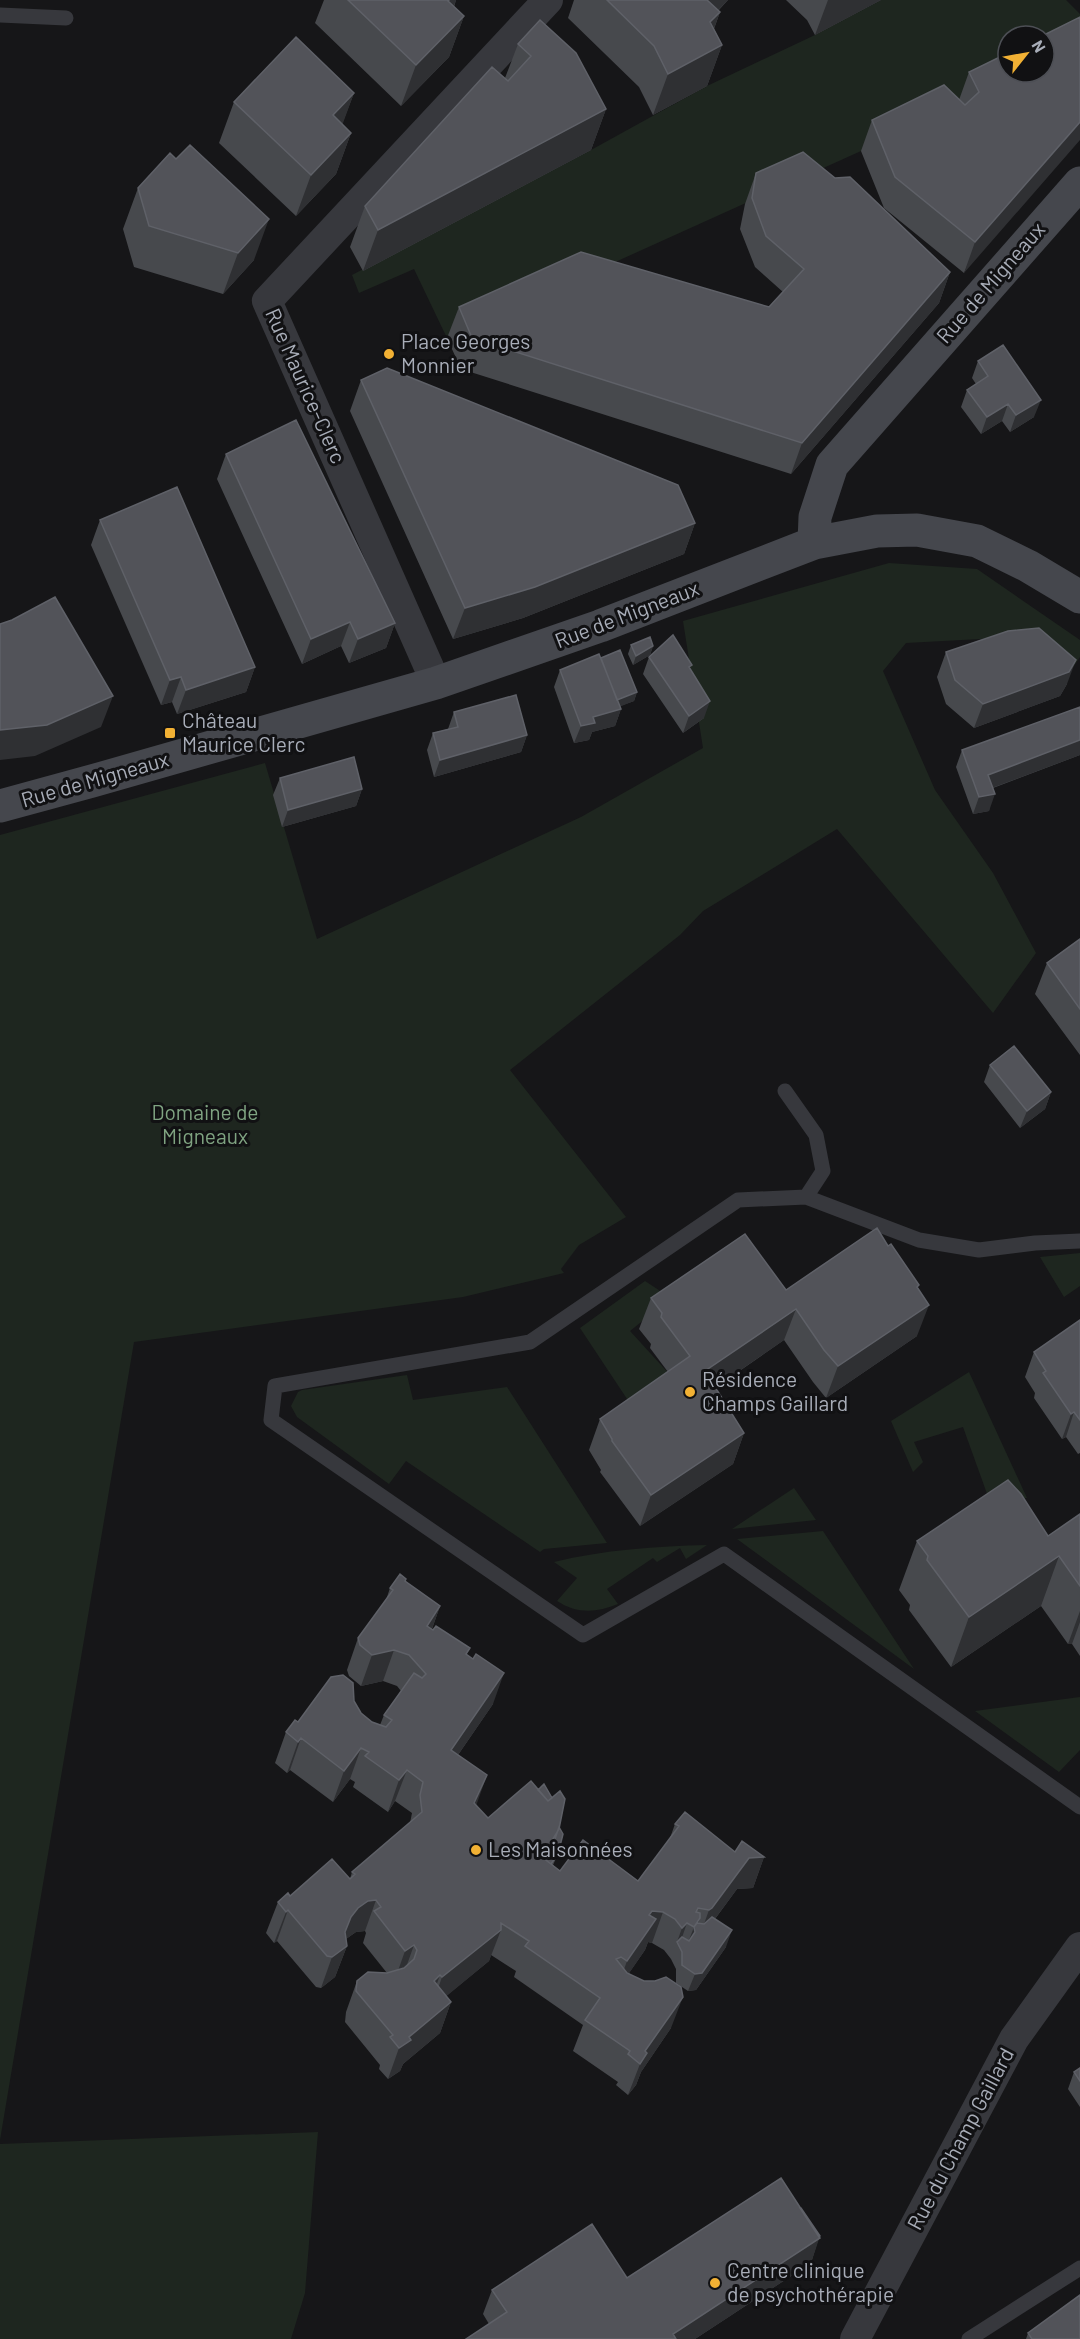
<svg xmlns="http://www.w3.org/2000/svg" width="1080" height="2339" font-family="Barlow,sans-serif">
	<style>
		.green { fill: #1e261f }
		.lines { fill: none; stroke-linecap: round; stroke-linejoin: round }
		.lane { stroke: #37383d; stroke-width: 15 }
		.street { stroke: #37383d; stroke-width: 30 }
		.secondary { stroke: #45474d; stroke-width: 33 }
		.wall { fill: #47494d }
		.shaded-wall { fill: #2f3033 }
		.building { fill: #525359; stroke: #5f6168; stroke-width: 1.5 }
		.poi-dot { fill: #f2b134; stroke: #111113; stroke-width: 2 }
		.labels { text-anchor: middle; stroke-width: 6; stroke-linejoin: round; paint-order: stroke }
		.street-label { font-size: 21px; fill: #a8adb8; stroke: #111113 }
		.poi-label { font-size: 21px; fill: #a8adb8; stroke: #111113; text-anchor: start }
		.park-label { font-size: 21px; fill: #7fa381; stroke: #111113 }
	</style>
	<rect width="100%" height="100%" fill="#161618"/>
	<path class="green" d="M881,0H1066L1080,14V42L1044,36H1008V72H1021L861,151L447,338L414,269L359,293L352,275L591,150L707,86L815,35Z
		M889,563L977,569L1080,640V657L1070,672L999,638L906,643L883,671L935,790L993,873L1036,953L993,1013L837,829L703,911L680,935L510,1070L626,1217L579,1245L561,1269L564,1273L463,1297L134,1342L0,2140V835L265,763L317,939L581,817L703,748L683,621Z
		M1080,1253V1286L1064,1297L1040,1257Z
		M645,1281L671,1298L630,1331L672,1377L635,1411L580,1328Z
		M969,1372L1027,1498L990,1502L963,1427L914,1442L923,1462L913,1472L891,1421Z
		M407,1375L413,1400L507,1387L607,1543L544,1549L540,1552L406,1461L389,1484L297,1417L291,1406L298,1392L302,1390Z
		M794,1488L816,1520L732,1529Z
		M823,1531L914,1669L737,1539Z
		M707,1545L686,1559L680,1548L657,1562L653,1558L607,1589L618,1604C596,1613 577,1614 557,1601L577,1578L554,1562C603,1550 657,1546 707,1545Z
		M1080,1697V1750L1059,1772L975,1711Z
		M318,2132L305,2293L291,2339H0V2144Z"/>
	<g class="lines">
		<path class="lane" d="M0,15L66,18
			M785,1091L816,1135L823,1171L806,1197
			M1080,1241L1035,1243L979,1250L919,1240L806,1197L738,1200L530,1342L275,1386L271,1420L583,1635L724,1554L1080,1807
			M969,2339L1080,2268"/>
		<path class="street" d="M436,683L267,301L548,0
			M855,2339L1014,2039L1080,1947"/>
		<path class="secondary" d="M814,543L815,517L832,465L1080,183
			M0,806L92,781L436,683L600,626L814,543L877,531L917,530L977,541L1028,566L1080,597"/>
	</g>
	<path class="wall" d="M324,0H456L454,7L464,16L449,57L401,106L315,23Z
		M574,0H728L718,11L720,12L714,29L722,45L707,86L653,115L639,87L568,18Z
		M786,0H881L815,35L807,20Z
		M1080,17L964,273L884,208L861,151L872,120L959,100L969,72Z
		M518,44L606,109L591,150L363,271L350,247L365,206L505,78Z
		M354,93L342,124L351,133L336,174L296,216L219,143L234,102Z
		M756,173L950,272L939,303L791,474L461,369L447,338L459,307H769L783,292L755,267L740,229L745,204Z
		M138,188L254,260L223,294L134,267L123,229Z
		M978,361L1034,417L1010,432L1002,421L981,434L961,407L967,390L976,384L972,378Z
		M361,380L695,523L684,554L523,618L453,639L350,411Z
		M226,454L395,623L386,648L349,663L341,646L302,664L217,479Z
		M100,520L255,667L246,692L177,714L172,702L161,705L91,545Z
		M631,645L653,646L650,655L633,665L628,654Z
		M946,652L1067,684L1060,696L974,728L946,704L937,677Z
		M649,657L691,670L704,718L683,733L643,674Z
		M601,658L637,692L634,701L620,706L621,709L615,726L592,732L589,740L574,743L554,687L560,670Z
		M454,712L527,735L521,752L434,777L427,750L433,733L448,729Z
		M962,750L1080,755L993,788L989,811L973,814L956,767Z
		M280,778L362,789L356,806L282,827L273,795Z
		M1080,939V1055L1035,994L1047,963Z
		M990,1065L1051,1092L1045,1109L1020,1128L984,1082Z
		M888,1246L918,1288L917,1336L826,1398L813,1382L784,1340L715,1388L744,1433L733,1464L640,1526L600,1472L601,1470L589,1450L600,1419L668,1372L650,1348L651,1344L639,1329L651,1298L786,1290Z
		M1080,1320V1453L1078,1454L1066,1437L1062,1439L1034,1398L1035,1393L1025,1377L1034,1352Z
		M1080,1514V1656L1072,1644H1068L1041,1606L951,1667L909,1610L910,1605L899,1590L917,1541L1048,1536Z
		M406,1579L405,1582L440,1606L432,1629L467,1655L493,1704L458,1755L476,1805L488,1818L559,1827L558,1854L553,1865L560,1871L638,1881L670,1838L675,1824L735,1852L764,1857L753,1888L737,1889L715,1919L726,1947L696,1990L688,1991L676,1983V1969L671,1959L664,1950L652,1943L648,1942L645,1950L629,1973L671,2028L641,2072L636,2085L628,2095L616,2085L618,2082L573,2051L583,2025L514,1977L516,1971L491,1955L489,1961L446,1996L451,2002L440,2033L403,2064L400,2071L388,2079L379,2069L380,2065L345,2022L346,2012L357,1981L387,1973L363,1943L366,1933L365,1931L356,1932L346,1939L347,1946L335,1977L321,1988L316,1987L277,1941L274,1943L266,1933L278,1902L290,1896L350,1879L352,1872L410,1823L412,1813L395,1801L388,1812L353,1787L355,1782L350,1779L333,1802L290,1770L287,1773L275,1763L286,1732L298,1722L354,1701L361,1713L372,1722L380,1725L384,1715L401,1691L397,1686L383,1681L361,1686L349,1676L347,1670L358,1638L386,1600L390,1588Z
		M1080,2068V2107L1068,2089L1074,2072Z
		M819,2237L811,2263L695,2339H466L489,2324L483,2314L492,2290L627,2278Z
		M1028,2333L1080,2339H1026Z"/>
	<path class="shaded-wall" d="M449,0H456L446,29L433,42Z
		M704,0H728L690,39Z
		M828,0H881L815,35Z
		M720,12L705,53L722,45L707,86L653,115L668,74L710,22Z
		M464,16L449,57L401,106L416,65Z
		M354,93L339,134L333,115Z
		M606,109L591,150L363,271L378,230Z
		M1080,122V140L964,273L975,242Z
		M351,133L336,174L296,216L311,175Z
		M269,219L254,260L223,294L238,253Z
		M950,272L939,303L791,474L802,443Z
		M1041,400L1034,417L1010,432L1016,415Z
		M1008,404L1002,421L981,434L987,417Z
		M695,523L684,554L523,618L453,639L465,608Z
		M350,622L341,646L302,664L311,639Z
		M395,623L386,648L349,663L358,639Z
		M653,646L650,655L633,665L636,656Z
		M1076,660L1067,684L1060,696L974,728L983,704Z
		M255,667L246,692L177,714L186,690Z
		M181,677L172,702L161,705L170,680Z
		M637,692L634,701L609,711L612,702Z
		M113,696L101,727L35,756L0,760V730Z
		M710,701L704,718L683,733L689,716Z
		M621,709L615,726L592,732L589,740L574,743L581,726L593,717Z
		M527,735L521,752L434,777L440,760Z
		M1080,740V755L981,792L988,775Z
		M362,789L356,806L282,827L288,810Z
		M995,794L989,811L973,814L979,797Z
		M1051,1092L1045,1109L1020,1128L1027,1111Z
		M929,1305L917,1336L826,1398L838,1366Z
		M796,1309L784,1340L693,1403L705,1371Z
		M1074,1412L1066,1437L1062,1439L1071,1414Z
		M744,1433L733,1464L640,1526L651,1495Z
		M1059,1556L1041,1606L951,1667L969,1617Z
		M440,1606L429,1637L427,1626Z
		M1080,1611V1622L1072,1644H1068Z
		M394,1650L383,1681L361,1686L372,1655Z
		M504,1673L493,1704L440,1781L451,1750Z
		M301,1738L290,1770L287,1773L298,1742Z
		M361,1748L350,1779L333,1802L344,1771Z
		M407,1770L395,1801L388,1812L399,1780Z
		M487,1775L476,1806L474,1803Z
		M559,1829L548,1860L535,1881L542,1857Z
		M764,1857L753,1888L737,1889L700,1939L698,1941L709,1910L749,1858Z
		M376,1900L365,1931L356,1932L346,1939L340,1948L347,1946L335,1977L321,1988L332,1957L351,1917L358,1908L368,1901Z
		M288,1910L277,1941L274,1943L286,1912Z
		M652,1911L663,1912L652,1943L648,1942L645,1950L616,1992L627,1961Z
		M700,1918L689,1949L682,1958L694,1927Z
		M687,1923L679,1946L677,1942L682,1928Z
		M501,1930L489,1961L431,2009L442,1977Z
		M732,1930L726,1947L696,1990L688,1991L695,1974Z
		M414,1945L403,1976L394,1982L405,1951Z
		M440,1975L429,2006L434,1981Z
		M683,1997L671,2028L641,2072L636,2085L628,2095L645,2051Z
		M451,2002L440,2033L403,2064L400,2071L388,2079L399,2048L409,2037Z
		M820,2236L811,2263L695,2339H672L673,2334Z"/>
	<path class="building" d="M348,0H449L448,1L464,16L416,65Z
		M607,0H707L720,12L710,22L722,45L668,74L654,46Z
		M1080,17V122L975,242L895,177L872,120L944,85L965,105L979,92L969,72L1008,53V72H1044V36H1042Z
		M540,20L576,53L606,109L378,230L365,206L492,67L508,81L531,56L518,44Z
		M296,37L354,93L333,115L351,133L311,175L234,102Z
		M190,145L269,219L238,253L149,226L138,188L170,153L176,159Z
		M803,152L835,178L850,177L950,272L802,443L472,338L459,307L581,252L769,307L804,269L766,236L752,198L756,173Z
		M1003,345L1041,400L1016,415L1008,404L987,417L967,390L988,376L978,361Z
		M387,368L678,485L695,523L535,587L465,608L361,380Z
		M296,420L395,623L358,639L350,622L311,639L226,454Z
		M177,487L255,667L186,690L181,677L170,680L100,520Z
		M55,597L113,696L47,725L0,730V624L12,620Z
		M1039,628L1076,660L1069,672L983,704L955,680L946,652L1008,631Z
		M673,635L692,665L689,667L710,701L689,716L649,657Z
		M650,637L653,646L636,656L631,645Z
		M620,650L637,692L617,700L601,658Z
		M599,654L621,709L593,717L595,723L581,726L560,670Z
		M516,695L527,735L440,760L433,733L458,727L454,712Z
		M1080,707V740L988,775L995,794L979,797L962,750Z
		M354,757L362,789L288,810L280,778Z
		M1080,939V1009L1047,963Z
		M1014,1046L1051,1092L1027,1111L990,1065Z
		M877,1228L888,1246L891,1244L919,1285L917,1287L929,1305L838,1366L824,1350L796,1309L705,1371L744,1433L651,1495L612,1441V1439L600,1419L690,1356L661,1317L662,1313L651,1298L745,1234L786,1290Z
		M1080,1320V1420L1074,1412L1071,1414L1043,1373L1046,1371L1034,1352Z
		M1008,1480L1021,1494L1048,1536L1080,1514V1586L1059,1556L969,1617L927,1560L928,1556L917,1541Z
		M400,1574L406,1579L405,1581L440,1606L427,1626L433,1630L436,1626L470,1648L466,1654L473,1659L476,1654L504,1673L451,1750L487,1775L474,1803L488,1818L531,1781L548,1801L560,1791L565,1799L559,1829L542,1857L560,1871L583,1840L638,1881L679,1826L675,1824L685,1812L735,1852L742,1841L764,1857L749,1858L712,1908L709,1910L698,1908L696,1912L700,1913V1918L694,1927L687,1923L682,1928L675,1919L663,1912L652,1911L649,1915L656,1919L627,1961L621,1957L616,1959L627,1973L644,1981H655L666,1977L681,1987L683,1997L645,2051L647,2053L640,2064L628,2054L630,2051L585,2020L600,1998L525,1946L529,1941L501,1923V1930L442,1977L440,1975L434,1981L451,2002L409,2037L411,2040L399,2048L390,2037L393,2035L356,1991L357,1981L368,1972L387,1973L404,1968L414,1959L417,1950L414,1945L405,1951L374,1911L381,1907L376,1900L368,1901L358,1908L351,1917L345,1932L347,1946L332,1957L327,1956L288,1910L286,1912L278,1902L288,1893L290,1896L332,1859L350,1879L355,1874L352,1872L422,1812L420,1795L423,1782L407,1770L399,1780L365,1756L369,1752L361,1748L344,1771L301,1738L298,1742L286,1732L295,1720L298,1722L331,1677L343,1675L353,1683L354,1701L361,1713L372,1722L386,1727L392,1720L384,1715L414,1673L422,1678L426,1674L409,1655L394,1650L372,1655L360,1645L358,1638L393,1590L390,1588Z
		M544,1784L552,1798L548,1801L538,1790Z
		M559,1827L563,1834L558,1854L551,1864L546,1860L551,1851Z
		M712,1917L732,1930L702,1973L695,1974L682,1965V1952L677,1942L682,1937L689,1941L695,1932L694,1927L697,1923L704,1924Z
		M1080,2068V2081L1074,2072Z
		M781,2178L820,2238L673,2334L676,2339H466L507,2312L492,2290L592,2224L627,2278Z
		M800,2208H801L820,2236L819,2237Z
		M1080,2295V2339H1032L1028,2333Z"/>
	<g class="poi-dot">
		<circle cx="389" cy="354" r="6"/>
		<rect x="164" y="727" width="12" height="12" rx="3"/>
		<circle cx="690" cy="1392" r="6"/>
		<circle cx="476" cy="1850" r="6"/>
		<circle cx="715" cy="2283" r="6"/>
	</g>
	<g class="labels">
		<g class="street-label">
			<text transform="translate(991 283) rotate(-49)" y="7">Rue de Migneaux</text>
			<text transform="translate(305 386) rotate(66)" y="7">Rue Maurice-Clerc</text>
			<text transform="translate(627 615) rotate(-21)" y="7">Rue de Migneaux</text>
			<text transform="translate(95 780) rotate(-16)" y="7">Rue de Migneaux</text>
			<text transform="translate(961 2139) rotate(-62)" y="7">Rue du Champ Gaillard</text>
		</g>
		<g class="poi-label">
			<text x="401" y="349">Place Georges<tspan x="401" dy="24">Monnier</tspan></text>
			<text x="182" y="728">Château<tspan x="182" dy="24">Maurice Clerc</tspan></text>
			<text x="702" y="1387">Résidence<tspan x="702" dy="24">Champs Gaillard</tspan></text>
			<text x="488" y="1857">Les Maisonnées</text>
			<text x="727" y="2278">Centre clinique<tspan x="727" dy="24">de psychothérapie</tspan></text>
		</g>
		<g class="park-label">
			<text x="205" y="1120">Domaine de<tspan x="205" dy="24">Migneaux</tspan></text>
		</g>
	</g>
	<g transform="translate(1026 54) rotate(59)"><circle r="28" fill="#111113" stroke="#4d4f55" stroke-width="1.5"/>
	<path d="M0-4.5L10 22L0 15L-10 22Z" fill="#f2b134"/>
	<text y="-9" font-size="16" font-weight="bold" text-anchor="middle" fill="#a8adb8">N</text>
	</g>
</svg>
